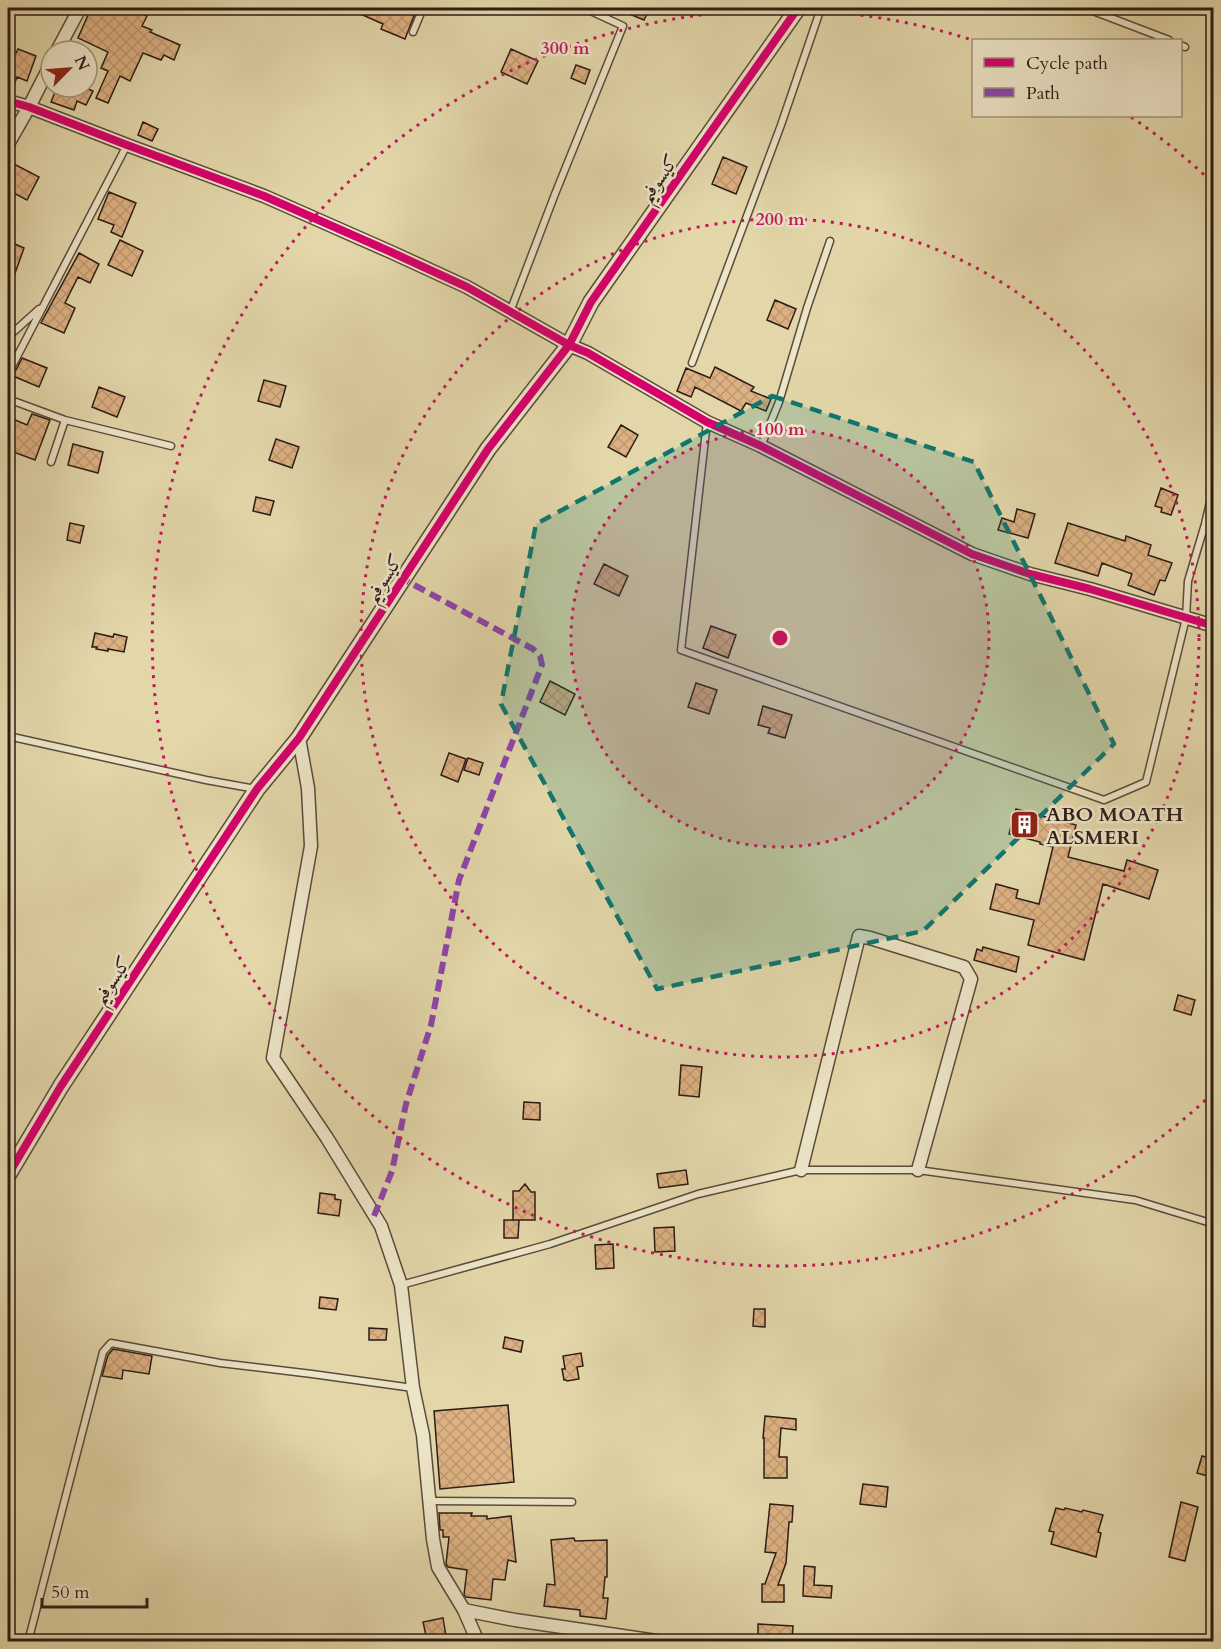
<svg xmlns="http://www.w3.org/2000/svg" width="1221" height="1649" font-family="Cardo,Amiri,serif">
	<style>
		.building { fill: url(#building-cross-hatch); stroke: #2c1c16; stroke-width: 1.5 }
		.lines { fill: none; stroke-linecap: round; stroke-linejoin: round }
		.service-casing { stroke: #5a4b3b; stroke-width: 9 }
		.minor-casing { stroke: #5a4b3b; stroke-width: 15 }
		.tertiary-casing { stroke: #5a4b3b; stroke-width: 18 }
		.service { stroke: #ede5c8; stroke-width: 6 }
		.minor { stroke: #ede5c8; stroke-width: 12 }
		.tertiary { stroke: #ede5c8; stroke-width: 15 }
		.quiet { stroke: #8e44ad; stroke-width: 6; stroke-dasharray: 12 6; stroke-linecap: butt }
		.cycleway-casing { stroke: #ede5c8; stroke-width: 11 }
		.cycleway { stroke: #d6006c; stroke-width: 8 }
		.marked { fill: #0f766e; fill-opacity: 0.2; stroke: #0f766e; stroke-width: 4.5; stroke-dasharray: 12 8; stroke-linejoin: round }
		.ring { fill: none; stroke: #c2185b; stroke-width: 3; stroke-dasharray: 3 6 }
		.labels { text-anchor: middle; stroke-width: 5; stroke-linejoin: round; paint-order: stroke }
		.street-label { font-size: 20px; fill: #2c1c16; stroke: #ede5c8 }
		.poi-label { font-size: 20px; font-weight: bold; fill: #2c1c16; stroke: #ede5c8; text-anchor: start }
		.centre { fill: #c2185b; stroke: #ede5c8; stroke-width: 3 }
		.ring-label { font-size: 18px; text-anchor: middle; font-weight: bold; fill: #c2185b; stroke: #ede5c8; stroke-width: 5; stroke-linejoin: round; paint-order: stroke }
	</style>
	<defs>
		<pattern id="building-cross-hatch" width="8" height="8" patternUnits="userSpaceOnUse" patternTransform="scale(1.5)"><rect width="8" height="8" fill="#ddb182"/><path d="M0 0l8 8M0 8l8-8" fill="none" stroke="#be9870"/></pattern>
	</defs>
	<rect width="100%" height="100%" fill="#e3d7aa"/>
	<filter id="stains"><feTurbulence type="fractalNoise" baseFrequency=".00333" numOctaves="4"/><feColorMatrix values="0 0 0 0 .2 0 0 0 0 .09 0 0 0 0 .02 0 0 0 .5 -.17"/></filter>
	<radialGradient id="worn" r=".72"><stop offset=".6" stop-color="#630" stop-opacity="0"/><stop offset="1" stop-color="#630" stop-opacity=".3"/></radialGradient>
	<path class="building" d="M91,8H128L147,16L142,26L152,30L150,32L180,45L174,60L164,55L161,60L143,53L130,81L120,76L108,103L96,98L108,71L101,68L108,52L78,38Z
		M347,8H417L405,39L381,29L383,24Z
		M615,8H650L644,20Z
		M8,49L16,53L18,49L36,56L27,81L17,77L11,93H8Z
		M511,49L538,61L527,84L501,72Z
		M576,65L590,70L585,84L571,78Z
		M57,87H84L93,91L86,105L77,101L74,110L51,102Z
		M143,122L158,129L152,141L138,135Z
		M723,157L747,167L736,194L712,184Z
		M12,163L39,177L27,200L8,190V172Z
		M109,192L136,203L122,237L111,232L114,225L98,219Z
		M120,240L143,251L132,276L108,265Z
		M8,241L24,248L9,290H8Z
		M79,253L99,264L90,283L78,277L65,303L75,308L64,333L41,323Z
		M775,300L796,309L788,329L767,320Z
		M22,358L47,368L39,387L13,376Z
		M715,367L754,387L751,391L771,399L766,411L746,403L741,411L695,387L691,397L677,391L686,368L710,378Z
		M264,380L286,386L280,407L258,401Z
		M99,387L125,397L117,417L92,407Z
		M32,414L50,420L35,460L8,450V417L27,425Z
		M621,425L638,435L626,457L608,447Z
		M276,439L299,447L292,468L269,460Z
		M73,444L103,452L98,473L68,465Z
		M1161,488L1178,495L1171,515L1161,512L1162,508L1155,506Z
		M256,497L274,501L270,515L253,511Z
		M1017,509L1035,514L1028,538L998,530L1002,518L1014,522Z
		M70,523L84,526L80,543L67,540Z
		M1068,523L1125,541L1126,536L1151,545L1148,555L1172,563L1165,581L1160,580L1154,595L1128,585L1132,574L1102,563L1098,576L1055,563Z
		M604,564L628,576L619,596L594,584Z
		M711,626L736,635L728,658L703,648Z
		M95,633L113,637L114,634L127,637L124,652L108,649V651L96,649L97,647H92Z
		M550,681L575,694L565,715L540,702Z
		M696,683L717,690L709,714L688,707Z
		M763,706L792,715L785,738L768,733L770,728L758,725Z
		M449,753L466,759L458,782L441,775Z
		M468,758L483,763L479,775L464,770Z
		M1016,809L1076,825L1068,857L1124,871L1127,860L1158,870L1149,899L1103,884L1084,960L1028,945L1034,920L990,909L996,884L1018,890L1016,898L1039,904L1053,847L1040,844V842L1009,834Z
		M983,947L1019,957L1016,972L974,960L977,949L982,951Z
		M1178,995L1195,1000L1191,1015L1174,1010Z
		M681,1065L702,1067L699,1097L679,1095Z
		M524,1102L540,1103V1120L523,1119Z
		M686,1170L688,1184L659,1188L657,1174Z
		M525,1184L531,1192H535V1220H513V1191H519Z
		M320,1193L335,1195V1199L341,1200L339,1216L318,1213Z
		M504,1220H519L518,1238H504Z
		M674,1227L675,1251L655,1252L654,1228Z
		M613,1244L614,1268L596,1269L595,1245Z
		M320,1297L338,1299L336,1310L319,1308Z
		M754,1309H765V1327L753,1326Z
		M369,1328L387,1329L386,1340H369Z
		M505,1337L523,1341L521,1352L503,1348Z
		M113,1349L152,1356L149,1374L123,1370L122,1379L102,1376L108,1355Z
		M581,1353L583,1366L577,1367L579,1379L567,1381L566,1380H564L562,1369H565L563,1356Z
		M508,1405L514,1482L440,1489L434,1411Z
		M765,1416L796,1419V1430L781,1428L779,1457H787V1478H764V1438H763Z
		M1202,1456L1214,1459V1478L1197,1473Z
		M863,1484L888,1487L886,1507L860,1504Z
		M1181,1502L1198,1507L1185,1561L1169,1557Z
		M770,1504L793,1506L792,1522H789L786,1563L778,1585H784V1602H762V1584H765L776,1553L765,1552Z
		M1056,1508L1064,1510L1065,1508L1082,1512L1083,1510L1103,1515L1098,1532L1101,1533L1096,1557L1051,1544L1054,1532L1049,1531Z
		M439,1513H472L471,1516H487V1519L511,1516L516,1562L508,1560L505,1580L493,1579L491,1600L466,1597L464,1595L467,1570L448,1567L446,1564L449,1537H443V1530H440Z
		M574,1538L575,1541L607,1540V1577H605L603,1598H608L606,1619L580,1616V1610L544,1606L547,1584L555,1585L551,1540Z
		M804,1566L815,1567L814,1585L832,1586L831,1598L803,1596Z
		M443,1618L446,1636L427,1640L423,1622Z
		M758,1624L793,1626L792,1641H758Z"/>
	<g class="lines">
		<defs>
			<path id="service" d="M1085,8L1169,40
				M413,32L423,8
				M1180,45L1185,47
				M510,312L555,194L623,26L584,8
				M8,337L39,309
				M692,363L781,125L821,8
				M8,374L127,145
				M8,399L65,420L171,446
				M707,422L681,650L1104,800L1146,782L1186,618L1188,581L1205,524L1214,485
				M761,446L779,402L807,308L830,241
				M51,462L65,420
				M8,736L206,780L256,789
				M401,1285L550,1244L698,1194L801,1170H918L1135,1200L1214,1224
				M430,1501L572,1502
				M28,1642L103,1352L111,1343L220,1363L312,1374L413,1388"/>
			<path id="minor" d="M57,51L80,8
				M8,101L29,107L127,145L264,196L391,252L467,287L569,345L588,353L707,422L761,446L972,554L1030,574L1090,589L1214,626
				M8,144L29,107L51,64
				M299,738L308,788L311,846L273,1058L327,1138L381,1226L401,1285L413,1388L423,1435L433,1539L438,1567L464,1610L478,1642
				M801,1170L859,936L870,938L964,967L971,979L918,1170
				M464,1610L515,1620L663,1642"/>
			<path id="tertiary" d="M8,1175L61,1086L257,789L299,738L488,449L569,345L591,302L798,8"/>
		</defs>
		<use href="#service" class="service-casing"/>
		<use href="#minor" class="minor-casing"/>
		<use href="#tertiary" class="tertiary-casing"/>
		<use href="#service" class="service"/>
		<use href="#minor" class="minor"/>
		<use href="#tertiary" class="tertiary"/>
		<path class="quiet" d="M374,1216L392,1171L406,1104L431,1025L459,880L542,665L540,656L533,649L403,579"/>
		<defs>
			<path id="cycleway" d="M8,101L29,107L127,145L264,196L391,252L467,287L569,345L588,353L707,422L761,446L972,554L1030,574L1090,589L1214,626
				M8,1175L61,1086L257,789L299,738L488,449L569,345L591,302L798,8"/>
		</defs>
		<use href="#cycleway" class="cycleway-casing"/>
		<use href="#cycleway" class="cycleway"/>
	</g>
	<path class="marked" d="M772,396L974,462L1114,744L923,931L657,989L501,704L536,524Z"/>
	<circle cx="780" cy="638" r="209" fill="#c2185b" fill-opacity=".12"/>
	<g class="ring">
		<circle cx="780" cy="638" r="209"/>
		<circle cx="780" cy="638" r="419"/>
		<path d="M1212 1094A628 628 0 1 1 969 39M1131 117A628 628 0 0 1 1212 182"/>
	</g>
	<defs>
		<symbol id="building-square" viewBox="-11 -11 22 22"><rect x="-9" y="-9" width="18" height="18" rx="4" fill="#8f2418" stroke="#ede5c8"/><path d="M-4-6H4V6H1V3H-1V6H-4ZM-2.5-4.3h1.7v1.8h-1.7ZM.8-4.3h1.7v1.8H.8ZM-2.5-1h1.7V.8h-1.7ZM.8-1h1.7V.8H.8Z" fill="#fff"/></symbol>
	</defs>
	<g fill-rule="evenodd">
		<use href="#building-square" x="1008" y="808" width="33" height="33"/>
	</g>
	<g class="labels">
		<g class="street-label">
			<text transform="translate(658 178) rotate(-55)" y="7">كيسوفيم</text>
			<text transform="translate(383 578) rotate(-57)" y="7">كيسوفيم</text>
			<text transform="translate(111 980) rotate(-56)" y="7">كيسوفيم</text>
		</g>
		<g class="poi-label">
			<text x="1046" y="821">ABO MOATH<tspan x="1046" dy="23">ALSMERI</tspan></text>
		</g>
	</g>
	<circle cx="780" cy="638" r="9" class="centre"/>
	<g class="ring-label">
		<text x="565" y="54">300 m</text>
		<text x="780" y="225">200 m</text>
		<text x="780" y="435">100 m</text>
	</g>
	<rect width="1221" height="1649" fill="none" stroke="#e3d7aa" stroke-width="30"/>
	<rect x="9" y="9" width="1203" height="1631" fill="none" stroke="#2c1c16" stroke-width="3"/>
	<rect x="15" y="15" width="1191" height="1619" fill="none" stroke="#2c1c16" stroke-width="1.5"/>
	<rect x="972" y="39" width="210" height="78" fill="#ede5c8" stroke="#a09581" stroke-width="1.5"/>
	<rect x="984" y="58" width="30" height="9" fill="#d6006c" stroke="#a09581" stroke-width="1.5"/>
	<text x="1026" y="69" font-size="18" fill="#2c1c16">Cycle path</text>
	<rect x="984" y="88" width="30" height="9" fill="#8e44ad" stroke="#a09581" stroke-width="1.5"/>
	<text x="1026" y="99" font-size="18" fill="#2c1c16">Path</text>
	<g transform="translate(69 69) rotate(65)"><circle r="28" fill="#ede5c8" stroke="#a09581" stroke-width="1.5"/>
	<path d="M0-4.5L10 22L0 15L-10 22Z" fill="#8f2418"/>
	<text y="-9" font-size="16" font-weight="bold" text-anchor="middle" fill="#2c1c16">N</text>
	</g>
	<path d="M42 1598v9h105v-9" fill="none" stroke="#2c1c16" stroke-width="3"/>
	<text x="51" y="1598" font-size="18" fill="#2c1c16" stroke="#ede5c8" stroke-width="4.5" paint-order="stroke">50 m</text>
	<rect width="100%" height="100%" filter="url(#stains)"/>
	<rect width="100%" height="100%" fill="url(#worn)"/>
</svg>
